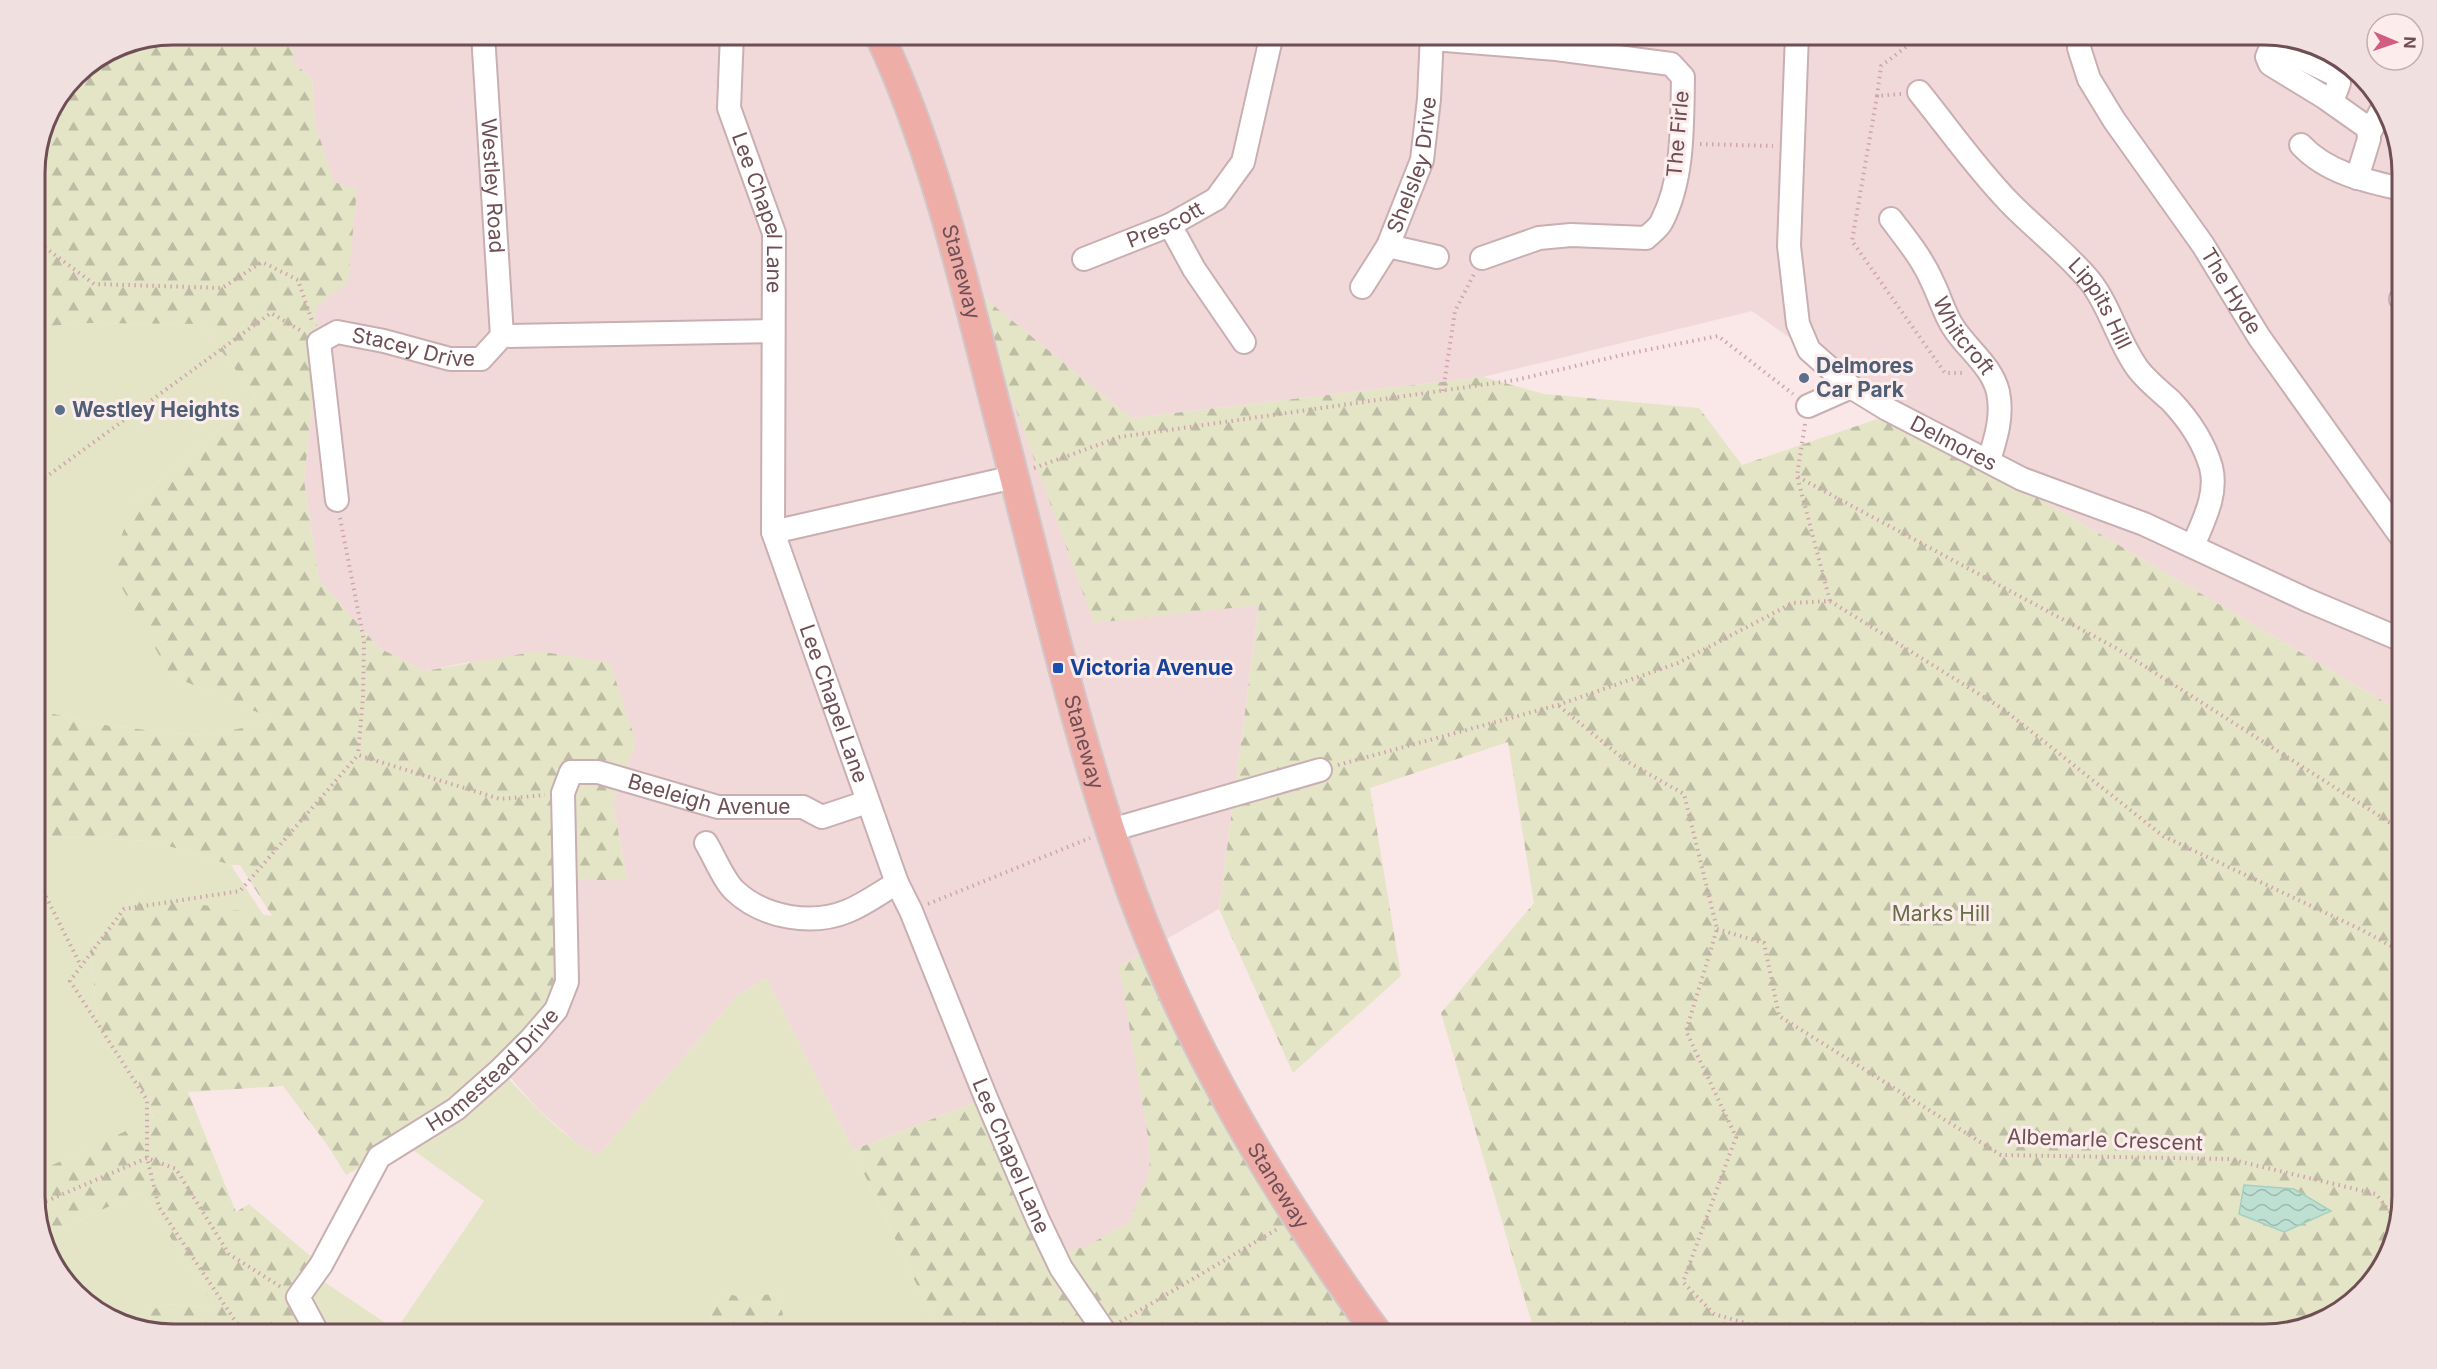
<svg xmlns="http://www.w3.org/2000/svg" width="2437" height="1369" font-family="Inter,sans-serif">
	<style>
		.residential { fill: #f2d9d9 }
		.green { fill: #e4e5c7 }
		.forest { fill: url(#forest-firs); fill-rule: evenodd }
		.water { fill: url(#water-waves); stroke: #a5d0bf; stroke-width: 1.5 }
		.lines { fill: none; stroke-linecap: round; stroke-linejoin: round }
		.minor-casing { stroke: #c9aeb2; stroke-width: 26 }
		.major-casing { stroke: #d1c7c9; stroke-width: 32 }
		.path { stroke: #cfa5ac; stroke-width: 4; stroke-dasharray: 1.5 4.5; stroke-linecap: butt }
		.minor { stroke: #fff; stroke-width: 22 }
		.major { stroke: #efada8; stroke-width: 28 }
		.service-dot { fill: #5c6f8a; stroke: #fcedec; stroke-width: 2 }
		.transit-dot { fill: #1a4fb4; stroke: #fcedec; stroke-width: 2 }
		.labels { text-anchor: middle; stroke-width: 6; stroke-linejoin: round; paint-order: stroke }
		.street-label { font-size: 21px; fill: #6f4f55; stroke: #fcedec }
		.service-label { font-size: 21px; font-weight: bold; fill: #4e5e75; stroke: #fcedec; text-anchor: start }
		.transit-label { font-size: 21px; font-weight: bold; fill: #164399; stroke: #fcedec; text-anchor: start }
		.park-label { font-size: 21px; fill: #686e45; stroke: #fcedec }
		.rim { fill: none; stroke: #6f4f55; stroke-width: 3 }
	</style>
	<defs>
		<pattern id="forest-firs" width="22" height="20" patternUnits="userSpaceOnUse" patternTransform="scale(1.5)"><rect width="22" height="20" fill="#e4e5c7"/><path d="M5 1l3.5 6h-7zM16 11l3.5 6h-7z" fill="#bdbca4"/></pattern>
		<pattern id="water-waves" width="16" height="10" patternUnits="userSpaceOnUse" patternTransform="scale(1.5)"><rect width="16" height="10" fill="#bee0d2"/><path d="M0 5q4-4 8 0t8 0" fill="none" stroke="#9fb8ad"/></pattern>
	</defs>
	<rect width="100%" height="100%" fill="#f9e8e7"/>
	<path class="residential" d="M293,34H2264L2333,53L2379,96L2402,164V708L2388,704L1895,413L1752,311L1483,377L1131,418L972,288L1259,604L1219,909L1119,966L1193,1226L1057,1259L986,1098L853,1150L766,978L737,996L598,1155L582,1148L536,1107L508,1075L566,880H627L613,803L636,742L469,662L425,671L379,648L319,580L304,480L319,342L315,308L334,183L315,123L312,79L293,62Z"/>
	<path class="green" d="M76,323L201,324L256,397L134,503L170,675L279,721L202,736L110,726L35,710V328Z
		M35,833L41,836L152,841L231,865L268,922L137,894L90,942L99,1041L134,1073L154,1119L35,1173Z
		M766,978L853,1150L940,1334H755L783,1314L776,1293L746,1298L723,1293L712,1310L710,1327C697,1329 686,1324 673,1323C659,1322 643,1326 629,1328L635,1334H596L594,1327L568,1334H318L298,1297L314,1275L396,1330L484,1201L402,1142L500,1070C527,1098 563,1139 598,1155L737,996Z
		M141,1192L216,1308L164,1304L129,1323L104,1316L53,1266L44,1236Z"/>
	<path class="forest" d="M173,35H293V62L312,79L315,123L334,182L357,189L348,282L315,308L319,342L304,480L319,580L379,648L425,671L538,651L610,663L636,742L613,803L627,880H566L567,982L531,1039L379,1157L346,1175L328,1146L283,1086L188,1092L236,1212L249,1204L321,1265L298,1297L318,1334H173L129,1323L164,1304L216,1308L141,1192L44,1236L35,1205V1173L154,1118L134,1073L99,1041L90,942L137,894L272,916L240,865H231L152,841L41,836L35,833V710L110,726L202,736L278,721L170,675L110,566L134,503L256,397L201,324L76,323L35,328V164L45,120L75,75L120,45Z
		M971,287L1131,418L1483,377L1544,394L1699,408L1742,465L1895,413L2388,704L2402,708V1196L2384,1265L2334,1316L2264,1334H1535L1441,1013L1534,903L1508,742L1370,788L1401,976L1293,1073L1219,909L1259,605L1094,623ZM2244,1185L2330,1210V1211L2284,1232L2239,1214Z
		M1153,947L1378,1334H940L853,1150L986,1098L1039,1220L1050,1217L1068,1251L1085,1247L1129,1222L1150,1171L1148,1137L1119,966Z
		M723,1293L746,1298L776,1293L783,1314L777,1333L635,1334L629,1328L643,1318C662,1321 692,1329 710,1327L712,1310Z"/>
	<path class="water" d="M2244,1185L2294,1189L2331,1211L2284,1232L2239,1214Z"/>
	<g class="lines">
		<defs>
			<g id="minor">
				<path id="s1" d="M483,34L502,336"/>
				<path id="s2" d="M732,34L729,108L774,233L773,532L897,883L911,911L986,1098L1038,1220L1061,1268L1106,1334"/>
				<path id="s3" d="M1797,34L1789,246L1798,324L1809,350L1851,387L1887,409L2022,479L2144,524L2307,600L2402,640"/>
				<path id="s4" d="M2080,34L2079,48L2089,79L2114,120L2203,245L2259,337L2402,538"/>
				<path d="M2275,37L2267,57L2270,64L2324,97L2368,128L2369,139L2357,178"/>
				<path d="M1432,39L1556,49L1671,64L1683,77C1682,124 1684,178 1662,221C1659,228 1651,233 1646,238L1571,235L1539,238L1482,258"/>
				<path d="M2272,44L2336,75L2339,83L2332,102"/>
				<path id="s5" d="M1919,92C1949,129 1976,168 2009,202C2035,229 2066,252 2090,281C2111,308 2118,342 2138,369C2147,381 2160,391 2171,401C2188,419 2204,443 2211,467C2218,495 2203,521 2193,546"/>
				<path d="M2370,132L2383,107"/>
				<path d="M2301,145C2327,173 2366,181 2402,189"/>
				<path id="s6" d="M1891,219C1906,239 1922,258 1932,281C1940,297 1944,313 1953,327C1967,349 1992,366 1998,392C2003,416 1996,438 1989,460"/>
				<path d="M1170,225L1194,269L1244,342"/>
				<path d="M1388,246L1437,257"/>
				<path id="s7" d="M1084,259L1170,225L1216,199L1243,162L1272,34"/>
				<path id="s8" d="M1362,287L1388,246L1422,160L1429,99L1432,34"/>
				<path d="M2401,299H2402"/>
				<path d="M1808,406L1851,387"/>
				<path id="s9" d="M337,500L319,342L337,332L384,341L450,359H481L502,336L773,331"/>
				<path d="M773,532L1014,477"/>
				<path d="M1111,830L1320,770"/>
				<path d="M706,843C714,856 724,881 735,891C764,918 812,926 848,911C865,904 881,892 897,883"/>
				<path id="s10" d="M318,1334L298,1297L321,1265L379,1157L456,1109L500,1070L531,1039L556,1010L567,982L563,793L571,772H598L718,807H803L822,817L867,802"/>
			</g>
			<g id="major">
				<path id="s11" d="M879,34C939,162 968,302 1004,438C1044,590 1078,745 1132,893C1175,1010 1234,1120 1302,1224C1327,1262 1351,1299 1378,1334"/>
			</g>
		</defs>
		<use href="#minor" class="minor-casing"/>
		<use href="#major" class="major-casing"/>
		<path class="path" d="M1901,94L1877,96L1852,241L1945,373H1965
			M1877,96L1881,66L1923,34
			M1700,144L1773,146
			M35,240L94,284L222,288L262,262L298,280L313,324
			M1443,391L1455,311L1474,274
			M1805,424L1797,476L1830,601
			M1034,468L1120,437L1516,380L1626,354L1718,336L1793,394
			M1798,477L2116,648L2389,822L2402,824
			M35,485L271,313L303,332
			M340,518L364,641L363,697L358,755
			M1559,706L1626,761L1684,794L1717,929L1686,1031L1736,1137L1683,1282L1714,1314L1783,1334
			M1338,765L1558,705L1678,663L1793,603L1830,601L2003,709L2163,836L2362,930L2402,952
			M35,875L81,966
			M928,904L1090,838
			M1717,929L1764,943L1779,1016L2001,1155L2229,1159L2376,1194L2396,1220
			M35,1206L147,1158L176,1169L229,1254L281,1287
			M1120,1322L1279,1228
			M244,1334L159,1207L147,1158V1100L70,981L124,909L240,891L358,755L500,799L545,795"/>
		<use href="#minor" class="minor"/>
		<use href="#major" class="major"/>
	</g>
	<g class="service-dot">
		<circle cx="1804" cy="378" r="6"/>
		<circle cx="60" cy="410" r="6"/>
	</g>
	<rect class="transit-dot" x="1052" y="662" width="12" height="12" rx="3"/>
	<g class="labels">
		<g class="street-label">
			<text transform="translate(1678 134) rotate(-85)" y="7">The Firle</text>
			<text dy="7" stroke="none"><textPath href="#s8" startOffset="134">Shelsley Drive</textPath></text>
			<text dy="7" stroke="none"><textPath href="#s1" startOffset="152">Westley Road</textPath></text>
			<text dy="7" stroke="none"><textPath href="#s2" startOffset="184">Lee Chapel Lane</textPath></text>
			<text dy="7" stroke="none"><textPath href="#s7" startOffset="88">Prescott</textPath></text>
			<text dy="7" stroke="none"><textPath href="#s11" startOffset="252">Staneway</textPath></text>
			<text dy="7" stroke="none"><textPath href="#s4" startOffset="302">The Hyde</textPath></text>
			<text dy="7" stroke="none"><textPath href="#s5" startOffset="280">Lippits Hill</textPath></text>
			<text dy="7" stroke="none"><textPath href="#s6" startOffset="138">Whitcroft</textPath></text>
			<text dy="7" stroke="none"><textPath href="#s9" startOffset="258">Stacey Drive</textPath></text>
			<text dy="7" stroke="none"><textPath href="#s3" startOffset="492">Delmores</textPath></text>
			<text dy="7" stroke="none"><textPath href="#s2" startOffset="688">Lee Chapel Lane</textPath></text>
			<text dy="7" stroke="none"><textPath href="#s11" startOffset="738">Staneway</textPath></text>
			<text dy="7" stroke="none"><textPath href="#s10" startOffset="819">Beeleigh Avenue</textPath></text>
			<text dy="7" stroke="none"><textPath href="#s10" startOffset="348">Homestead Drive</textPath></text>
			<text transform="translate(2105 1140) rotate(2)" y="7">Albemarle Crescent</text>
			<text dy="7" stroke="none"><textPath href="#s2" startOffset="1174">Lee Chapel Lane</textPath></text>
			<text dy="7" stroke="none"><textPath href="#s11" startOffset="1224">Staneway</textPath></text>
		</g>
		<g class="service-label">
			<text x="1816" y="373">Delmores<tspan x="1816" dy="24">Car Park</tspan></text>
			<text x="72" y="417">Westley Heights</text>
		</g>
		<g class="transit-label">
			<text x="1070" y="675">Victoria Avenue</text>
		</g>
		<g class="park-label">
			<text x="1941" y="921">Marks Hill</text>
		</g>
	</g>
	<path d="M0 0H2437V1369H0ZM173 45H2264A128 128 0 0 1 2392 173V1196A128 128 0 0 1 2264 1324H173A128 128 0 0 1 45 1196V173A128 128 0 0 1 173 45Z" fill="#f1e0e0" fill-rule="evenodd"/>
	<path class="rim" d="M173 45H2264A128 128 0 0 1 2392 173V1196A128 128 0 0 1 2264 1324H173A128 128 0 0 1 45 1196V173A128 128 0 0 1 173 45Z"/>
	<g transform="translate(2395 42) rotate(92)"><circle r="28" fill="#fcedec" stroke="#c4aeb0" stroke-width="1.5"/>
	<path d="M0-4.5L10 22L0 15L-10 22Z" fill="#d35c83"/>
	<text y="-9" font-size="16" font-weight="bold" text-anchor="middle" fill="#6f4f55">N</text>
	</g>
</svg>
